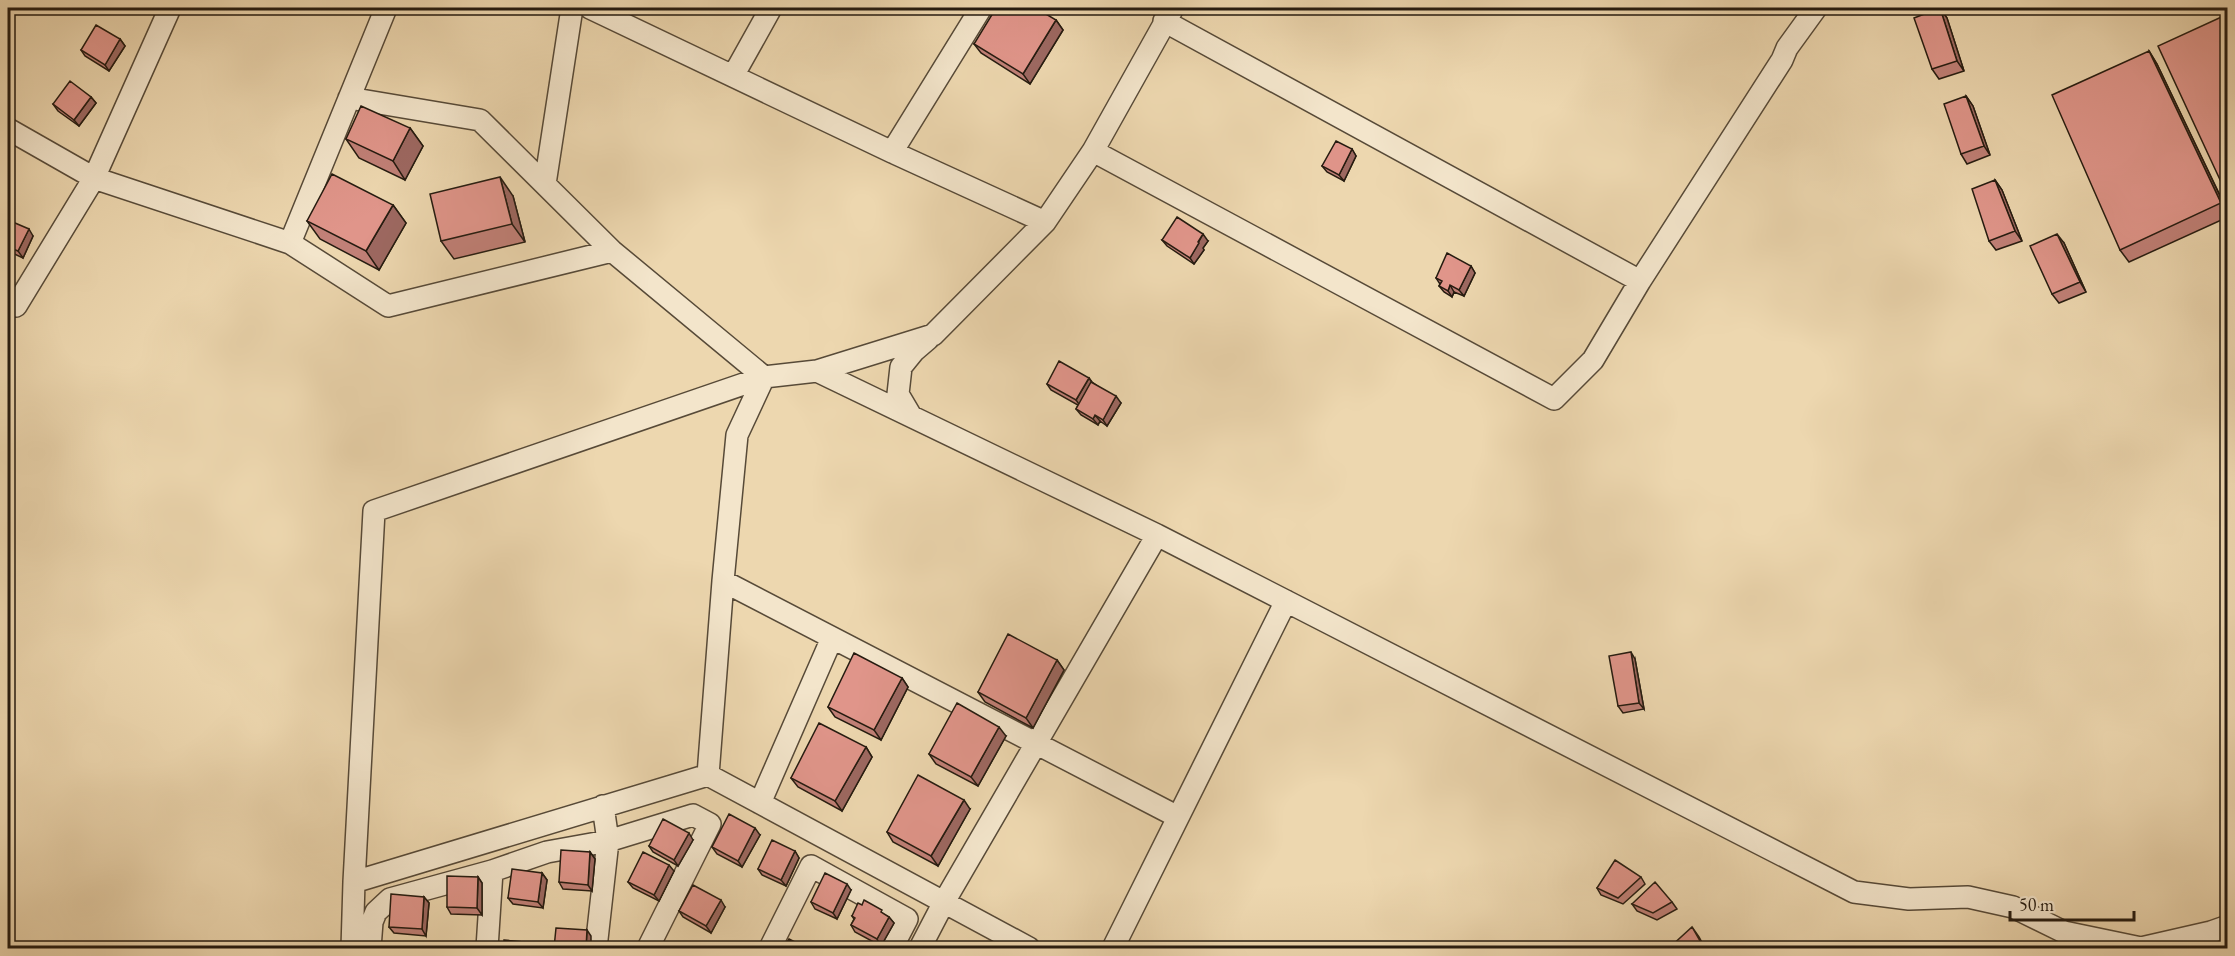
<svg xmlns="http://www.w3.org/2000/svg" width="2235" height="956" font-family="'EB Garamond',serif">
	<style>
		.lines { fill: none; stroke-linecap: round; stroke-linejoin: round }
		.minor-casing { stroke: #574a38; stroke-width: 24 }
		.minor { stroke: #f3e5cb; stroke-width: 21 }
		.wall { fill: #c18077; stroke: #251b10; stroke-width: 1.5 }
		.shaded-wall { fill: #9d6861; stroke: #251b10; stroke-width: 1.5 }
		.building { fill: #e0958a; stroke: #251b10; stroke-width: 1.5 }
	</style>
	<rect width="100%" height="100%" fill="#edd7af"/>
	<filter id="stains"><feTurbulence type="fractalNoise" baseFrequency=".00333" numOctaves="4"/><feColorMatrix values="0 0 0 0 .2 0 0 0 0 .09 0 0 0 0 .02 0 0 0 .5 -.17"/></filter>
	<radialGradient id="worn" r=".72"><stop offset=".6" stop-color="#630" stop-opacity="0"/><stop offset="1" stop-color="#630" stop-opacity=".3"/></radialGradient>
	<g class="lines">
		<defs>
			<path id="minor" d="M590,8L892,152L1045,222
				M1164,21L1640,281
				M733,76L771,8
				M349,98L480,120L612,251L764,377L817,371L933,335L1045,222L1093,151L1173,8
				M8,129L94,178L290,243L388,306L612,251
				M1093,151L1554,399L1593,360L1640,281L1782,60L1787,48L1816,8
				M892,152L981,8
				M545,184L572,8
				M290,243L386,8
				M8,303L16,306L94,178L170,8
				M817,371L1157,535L1854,892L1909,899L1968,897L2013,907L2064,932L2141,948L2211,932L2228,926
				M764,377L374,511L354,882L708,775L1029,948
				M911,416L898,394L901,367L914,351L928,339
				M723,581L1178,817
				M708,775L723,581L737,435L764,377
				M760,803L832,638
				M352,948L354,882
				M370,948L372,922L376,912L390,899L492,871L547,852L608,841L693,815L710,824L648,948
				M487,948L492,871
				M596,948L608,841L603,806
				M770,948L811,866L907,919L892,948
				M920,948L944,902L1157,535
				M1113,948L1286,601"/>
		</defs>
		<use href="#minor" class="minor-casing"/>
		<use href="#minor" class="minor"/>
	</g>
	<path class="wall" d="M1940,8L1947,18L1964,71L1939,79L1932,69Z
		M1056,20L1063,30L1030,84L981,53L974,44Z
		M120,39L125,46L109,71L85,56L81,50Z
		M2149,51L2157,64L2228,212V217L2129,262L2120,250Z
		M1966,96L1973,106L1990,155L1967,164L1961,154Z
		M91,97L96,103L79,126L58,111L53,104Z
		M410,128L423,146L405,180L359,158L346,139Z
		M1352,149L1356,156L1344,181L1327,172L1322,166Z
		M1995,180L2002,190L2022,241L1996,250L1989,241Z
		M513,196L525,242L454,259L441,241Z
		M393,205L406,223L379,270L320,239L307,221Z
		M8,220L33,236L23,258L8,251Z
		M1162,240L1208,241L1203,248L1204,250L1194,264L1167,246Z
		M2064,243L2086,292L2059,303L2052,294Z
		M1471,266L1475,273L1464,296L1454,292L1452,297L1444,292L1439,286L1440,284L1436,278Z
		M1089,378L1092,382L1121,403L1107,426L1100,421L1098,425L1081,415L1076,409L1078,405L1051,390L1047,384Z
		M1635,659L1644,709L1623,713L1618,706Z
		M1057,660L1064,670L1033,728L985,702L978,692Z
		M902,678L908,687L881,740L835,717L828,707Z
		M1006,736L978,786L936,764L929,754Z
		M866,747L872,757L842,811L798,787L791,778Z
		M970,809L938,866L893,842L887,832Z
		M760,835L742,867L717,854L712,847Z
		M693,840L678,866L653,852L649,846Z
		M795,851L799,858L786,886L762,875L758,869Z
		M590,852L595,859L592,891L563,889L559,882Z
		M674,871L659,901L633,888L628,882Z
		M542,873L547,880L543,908L513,904L508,898Z
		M478,877L482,883V915L451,914L447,907Z
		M1641,877L1645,884L1623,904L1601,895L1597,888Z
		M851,890L837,919L815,909L811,902Z
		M424,897L429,903L426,936L394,933L389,927Z
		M1672,902L1677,909L1657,920L1637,911L1632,904Z
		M725,907L711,933L683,917L679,911Z
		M885,915L889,917L894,923L881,946L855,932L851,925L854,919L852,916Z"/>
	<path class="shaded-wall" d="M1940,8L1947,18L1964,71L1957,61Z
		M1056,20L1063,30L1030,84L1023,74Z
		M120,39L125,46L109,71L105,65Z
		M8,51L11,56L8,63Z
		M2149,51L2157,64L2228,213L2221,203Z
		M1966,96L1973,106L1990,155L1984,146Z
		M91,97L96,103L79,126L74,120Z
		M410,128L423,146L405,180L393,161Z
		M1352,149L1356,156L1344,181L1339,175Z
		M500,177L513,196L525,242L512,224Z
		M1995,180L2002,190L2022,241L2015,231Z
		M393,205L406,223L379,270L366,251Z
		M29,229L33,236L23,258L18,251Z
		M1203,234L1208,241L1203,248L1204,250L1194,264L1190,258Z
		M2057,234L2064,243L2086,292L2080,282Z
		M1471,266L1475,273L1464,296L1459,290Z
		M1450,285L1454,292L1452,297L1448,291Z
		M1089,378L1093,384L1081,407L1076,400Z
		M1116,396L1121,403L1107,426L1103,420Z
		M1095,415L1100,421L1098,425L1093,419Z
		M1631,652L1635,659L1644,709L1639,703Z
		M1057,660L1064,670L1033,728L1026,718Z
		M902,678L908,687L881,740L874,730Z
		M999,727L1006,736L978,786L971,777Z
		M866,747L872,757L842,811L835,801Z
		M964,800L970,809L938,866L931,856Z
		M755,828L760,835L742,867L738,861Z
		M689,833L693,840L678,866L674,860Z
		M795,851L799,858L786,886L781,880Z
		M590,852L595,859L592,891L588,885Z
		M669,865L674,871L659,901L654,895Z
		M542,873L547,880L543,908L538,902Z
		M478,877L482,883V915L477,908Z
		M847,884L851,890L837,919L833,913Z
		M424,897L429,903L426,936L422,929Z
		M721,900L725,907L711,933L706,926Z
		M889,917L894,923L881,946L877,939Z
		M1692,927L1699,937L1705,948H1704Z
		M587,930L591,936V948H586Z"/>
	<path class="building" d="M996,8H1036L1056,20L1023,74L974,44Z
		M1940,8L1957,61L1932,69L1914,18Z
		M2228,14V197L2158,46Z
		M96,25L120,39L105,65L81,50Z
		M2149,51L2221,203L2120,250L2052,95Z
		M70,81L91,97L74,120L53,104Z
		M1966,96L1984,146L1961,154L1944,104Z
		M361,106L410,128L393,161L346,139Z
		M1336,141L1352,149L1339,175L1322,166Z
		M332,174L393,205L366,251L307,221Z
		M500,177L512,224L441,241L430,194Z
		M1995,180L2015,231L1989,241L1972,189Z
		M1177,217L1203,234L1198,242L1199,243L1190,258L1162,240Z
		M8,220L29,229L18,251L8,247Z
		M2057,234L2080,282L2052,294L2030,246Z
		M1447,253L1471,266L1459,290L1450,285L1448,291L1439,286L1442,281L1436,278Z
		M1059,361L1089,378L1076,400L1047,384Z
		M1091,382L1116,396L1103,420L1095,415L1093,419L1076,409Z
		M1008,634L1057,660L1026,718L978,692Z
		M1631,652L1639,703L1618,706L1609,656Z
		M854,653L902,678L874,730L828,707Z
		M957,703L999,727L971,777L929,754Z
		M819,723L866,747L835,801L791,778Z
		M918,775L964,800L931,856L887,832Z
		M729,814L755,828L738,861L712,847Z
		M663,819L689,833L674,860L649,846Z
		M772,840L795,851L781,880L758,869Z
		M561,850L590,852L588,885L559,882Z
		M643,852L669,865L654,895L628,882Z
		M1615,860L1641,877L1618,898L1597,888Z
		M512,869L542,873L538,902L508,898Z
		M825,873L847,884L833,913L811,902Z
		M447,876L478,877L477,908L447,907Z
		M1655,882L1672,902L1653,913L1632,904Z
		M693,885L721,900L706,926L679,911Z
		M391,894L424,897L422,929L389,927Z
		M864,900L882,910L881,912L889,917L877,939L851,925L855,918L852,916L858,903L862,905Z
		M1692,927L1704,948H1669Z
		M556,928L587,930L586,948H554Z
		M789,939L807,948H783Z
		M504,940L535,943L534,948H504Z
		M441,943L470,945V948H440Z"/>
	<rect width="2235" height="956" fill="none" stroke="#edd7af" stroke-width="30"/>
	<rect x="9" y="9" width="2217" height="938" fill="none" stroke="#251b10" stroke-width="3"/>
	<rect x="15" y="15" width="2205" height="926" fill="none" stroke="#251b10" stroke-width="1.5"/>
	<path d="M2010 911v9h124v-9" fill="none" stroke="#251b10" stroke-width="3"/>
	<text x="2019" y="911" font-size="18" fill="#251b10" stroke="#f3e5cb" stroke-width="4.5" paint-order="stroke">50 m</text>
	<rect width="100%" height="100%" filter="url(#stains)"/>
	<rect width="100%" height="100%" fill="url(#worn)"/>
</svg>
